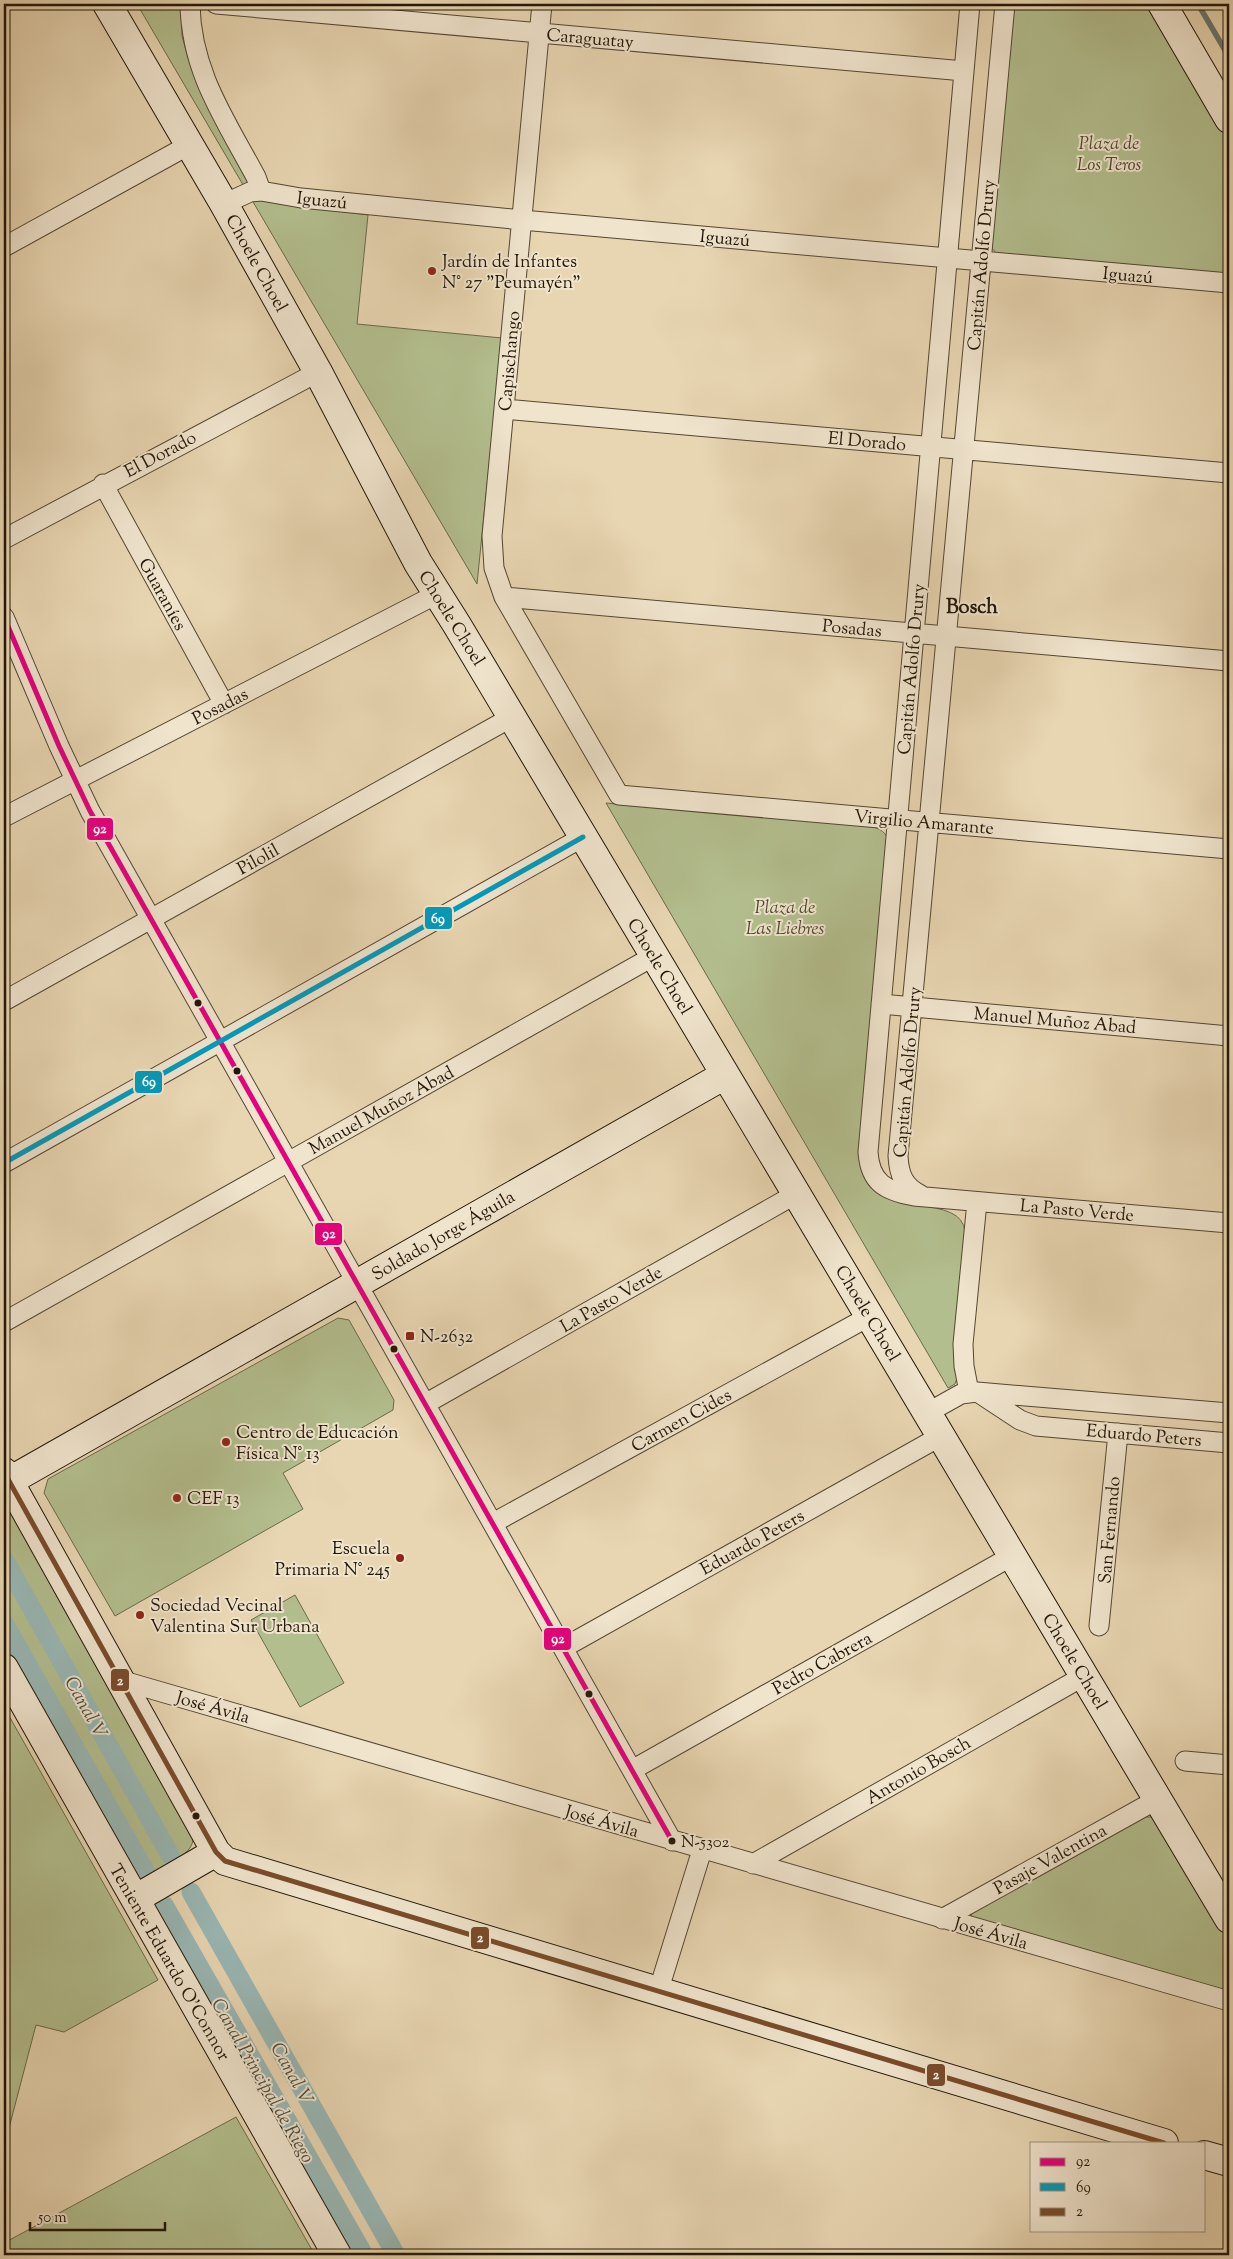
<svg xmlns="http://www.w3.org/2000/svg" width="1233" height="2259" font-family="'Sorts Mill Goudy',serif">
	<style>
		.green { fill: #b3be8e; stroke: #6a6a4b }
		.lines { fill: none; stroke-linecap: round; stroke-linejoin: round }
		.stream { stroke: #69776f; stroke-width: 5.5 }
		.canal { stroke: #99b7b4; stroke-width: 19 }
		.street-casing { stroke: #544632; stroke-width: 21 }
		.secondary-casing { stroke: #221608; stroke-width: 30 }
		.street { stroke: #f0e4cd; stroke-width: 19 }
		.secondary { stroke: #f0e4cd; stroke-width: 28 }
		.bus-1-casing { stroke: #f0e4cd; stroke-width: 9 }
		.bus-2-casing { stroke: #f0e4cd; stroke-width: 9 }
		.bus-3-casing { stroke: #f0e4cd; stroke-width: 9 }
		.bus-1 { stroke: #e5007d; stroke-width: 5 }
		.bus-2 { stroke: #039aba; stroke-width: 5 }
		.bus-3 { stroke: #7a4b2a; stroke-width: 5 }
		.poi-dot { fill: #8f2418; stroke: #f0e4cd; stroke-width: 2 }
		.bus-dot { fill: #221608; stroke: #f0e4cd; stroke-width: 2 }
		.labels { text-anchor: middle; stroke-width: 4; stroke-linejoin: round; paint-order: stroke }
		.bus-label { font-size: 17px; fill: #221608; stroke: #f0e4cd; text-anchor: start }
		.street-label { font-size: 18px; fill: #221608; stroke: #f0e4cd }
		.park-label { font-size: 18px; font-style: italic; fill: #4e4830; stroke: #f0e4cd }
		.poi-label { font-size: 18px; fill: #221608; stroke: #f0e4cd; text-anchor: start }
		.water-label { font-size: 19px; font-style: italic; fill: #4c4e44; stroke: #f0e4cd }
		.quarter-label { font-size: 20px; font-weight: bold; fill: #221608; stroke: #f0e4cd }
		.line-badge { stroke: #f0e4cd; stroke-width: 2 }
		.badge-label { font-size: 14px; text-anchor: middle; font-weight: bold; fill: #fff }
	</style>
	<rect width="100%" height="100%" fill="#e8d6b2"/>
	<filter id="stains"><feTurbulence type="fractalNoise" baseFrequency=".004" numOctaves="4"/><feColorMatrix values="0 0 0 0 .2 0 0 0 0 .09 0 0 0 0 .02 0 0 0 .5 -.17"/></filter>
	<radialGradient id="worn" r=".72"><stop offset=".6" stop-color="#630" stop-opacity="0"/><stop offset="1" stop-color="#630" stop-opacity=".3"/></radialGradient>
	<path class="green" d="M137,4H181L182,36L188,58L249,176L293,205L368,215L357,324L502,338L477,584Z
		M1011,4H1150L1229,141V275L997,254L991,247Z
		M606,803L867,826C877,827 884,830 889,840L864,1174C881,1220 962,1192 965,1232L957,1378L955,1384L948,1388Z
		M338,1318L349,1320L394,1400L393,1410L283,1473L303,1509L115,1616L44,1493L48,1479Z
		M4,1509L14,1516L193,1837C195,1856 158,1869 143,1877H137L132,1874L4,1647Z
		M295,1595L344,1683L300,1707L251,1620Z
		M4,1707L158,1980L64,2032L36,2025L4,2147Z
		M1141,1817H1153L1165,1826L1229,1940V1998L971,1919L972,1912Z
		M236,2117L312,2250L300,2255H4V2243Z"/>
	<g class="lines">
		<path class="stream" d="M1198,4L1229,57"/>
		<path class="canal" d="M4,1559L170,1855
			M4,1623L145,1871
			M191,1892L396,2255
			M164,1905L364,2255"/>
		<defs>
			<path id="street" d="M190,4C191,71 225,119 256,177L261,191
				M216,4L964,71
				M542,4L492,536L494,568L504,597L619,795L1229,849
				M970,4L868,1152C870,1183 886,1191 914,1196L1229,1223
				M224,204L250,192L261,191L301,198L522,220L1229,283
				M4,247L189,145
				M504,409L1229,473
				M103,484L224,704
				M4,539L318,372
				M504,597L1229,661
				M4,617L59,746L90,811L672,1841
				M4,817L437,594
				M4,1001L512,717
				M881,1004L1229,1036
				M4,1163L583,837
				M921,1195C904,1187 899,1175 898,1156L1005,4
				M4,1322L654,956
				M969,1392L964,1366L963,1344L977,1202
				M979,1393L1020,1420L1036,1426L1229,1443
				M425,1404L796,1194
				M927,1413L961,1394L977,1392L1229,1413
				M493,1523L870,1316
				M1099,1626L1118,1433
				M563,1648L941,1436
				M120,1680L1229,2001
				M1185,1761L1229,1765
				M632,1770L1012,1556
				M753,1864L1084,1676
				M942,1919L1158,1799
				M658,1992L702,1850"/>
			<path id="secondary" d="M107,4L224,204L318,372L418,563L457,625L1229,1919
				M1162,4L1229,119
				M4,1472L216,1852L225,1861L1164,2143
				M4,1484L725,1075
				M4,1668L337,2255
				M135,1899L216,1852
				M1204,2155L1229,2162"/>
		</defs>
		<use href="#street" class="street-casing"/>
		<use href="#secondary" class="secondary-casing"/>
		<use href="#street" class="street"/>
		<use href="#secondary" class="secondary"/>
		<defs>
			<path id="bus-1" d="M4,617L59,746L90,811L672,1841"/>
			<path id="bus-2" d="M4,1163L583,837"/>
			<path id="bus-3" d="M4,1472L216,1852L225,1861L1164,2143"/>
		</defs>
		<use href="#bus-1" class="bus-1-casing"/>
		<use href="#bus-2" class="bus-2-casing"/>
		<use href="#bus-3" class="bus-3-casing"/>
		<use href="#bus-1" class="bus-1"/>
		<use href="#bus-2" class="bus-2"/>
		<use href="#bus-3" class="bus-3"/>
	</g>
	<g class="poi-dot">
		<circle cx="432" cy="271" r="5"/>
		<rect x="405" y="1331" width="10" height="10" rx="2.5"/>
		<circle cx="226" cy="1442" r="5"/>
		<circle cx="177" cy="1498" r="5"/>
		<circle cx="400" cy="1558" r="5"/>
		<circle cx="140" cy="1615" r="5"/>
	</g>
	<g class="bus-dot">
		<circle cx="198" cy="1003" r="4.5"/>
		<circle cx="237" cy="1071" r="4.5"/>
		<circle cx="394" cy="1349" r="4.5"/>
		<circle cx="589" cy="1694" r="4.5"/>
		<circle cx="196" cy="1816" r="4.5"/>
		<circle cx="672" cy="1841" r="4.5"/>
	</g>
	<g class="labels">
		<g class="bus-label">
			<text x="681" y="1847">N-5302</text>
		</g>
		<g class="street-label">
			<text transform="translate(590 38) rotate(5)" y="6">Caraguatay</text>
			<text transform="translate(322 200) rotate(6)" y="6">Iguazú</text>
			<text transform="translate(725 238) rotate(5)" y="6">Iguazú</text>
			<text transform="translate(257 263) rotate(61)" y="6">Choele Choel</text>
			<text transform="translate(981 265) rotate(-85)" y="6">Capitán Adolfo Drury</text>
			<text transform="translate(1128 275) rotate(5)" y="6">Iguazú</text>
			<text transform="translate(509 361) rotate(-85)" y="6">Capischango</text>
			<text transform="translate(867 441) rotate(5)" y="6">El Dorado</text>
			<text transform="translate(160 454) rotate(-28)" y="6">El Dorado</text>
			<text transform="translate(163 594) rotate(61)" y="6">Guaraníes</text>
			<text transform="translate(452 618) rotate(58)" y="6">Choele Choel</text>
			<text transform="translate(852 628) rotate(5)" y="6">Posadas</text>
			<text transform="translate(911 669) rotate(-85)" y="6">Capitán Adolfo Drury</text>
			<text transform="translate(220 706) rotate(-27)" y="6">Posadas</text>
			<text transform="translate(924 822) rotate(5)" y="6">Virgilio Amarante</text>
			<text transform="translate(258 859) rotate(-29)" y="6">Pilolil</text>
			<text transform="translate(660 966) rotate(59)" y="6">Choele Choel</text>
			<text transform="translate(1055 1020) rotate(5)" y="6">Manuel Muñoz Abad</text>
			<text transform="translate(907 1072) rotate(-85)" y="6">Capitán Adolfo Drury</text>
			<text transform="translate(381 1110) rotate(-29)" y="6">Manuel Muñoz Abad</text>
			<text transform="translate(1077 1210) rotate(5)" y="6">La Pasto Verde</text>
			<text transform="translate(443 1235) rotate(-30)" y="6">Soldado Jorge Águila</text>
			<text transform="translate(611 1299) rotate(-30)" y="6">La Pasto Verde</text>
			<text transform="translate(868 1313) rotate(59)" y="6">Choele Choel</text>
			<text transform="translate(681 1420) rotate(-29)" y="6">Carmen Cides</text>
			<text transform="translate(1144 1435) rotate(5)" y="6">Eduardo Peters</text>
			<text transform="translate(1109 1530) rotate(-85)" y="6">San Fernando</text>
			<text transform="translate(752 1542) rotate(-29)" y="6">Eduardo Peters</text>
			<text transform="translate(1075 1661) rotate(59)" y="6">Choele Choel</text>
			<text transform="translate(822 1663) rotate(-29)" y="6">Pedro Cabrera</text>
			<text transform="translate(213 1707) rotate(16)" y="6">José Ávila</text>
			<text transform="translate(918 1770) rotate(-30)" y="6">Antonio Bosch</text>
			<text transform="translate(602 1821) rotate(16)" y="6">José Ávila</text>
			<text transform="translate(1050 1859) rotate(-29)" y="6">Pasaje Valentina</text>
			<text transform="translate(991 1933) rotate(16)" y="6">José Ávila</text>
			<text transform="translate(170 1962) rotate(60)" y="6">Teniente Eduardo O'Connor</text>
		</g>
		<g class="park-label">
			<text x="1109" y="149">Plaza de<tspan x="1109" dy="21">Los Teros</tspan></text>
			<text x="785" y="913">Plaza de<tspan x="785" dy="21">Las Liebres</tspan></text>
		</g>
		<g class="poi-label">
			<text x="442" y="267">Jardín de Infantes<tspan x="442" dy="21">N° 27 "Peumayén"</tspan></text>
			<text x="420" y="1342">N-2632</text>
			<text x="236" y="1438">Centro de Educación<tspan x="236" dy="21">Física N° 13</tspan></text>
			<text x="187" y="1504">CEF 13</text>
			<text x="390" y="1554" text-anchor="end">Escuela<tspan x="390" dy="21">Primaria N° 245</tspan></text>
			<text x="150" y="1611">Sociedad Vecinal<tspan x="150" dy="21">Valentina Sur Urbana</tspan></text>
		</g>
		<g class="water-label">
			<text transform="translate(87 1707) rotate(61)" y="7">Canal V</text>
			<text transform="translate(293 2073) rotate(61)" y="7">Canal V</text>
			<text transform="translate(264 2080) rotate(60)" y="7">Canal Principal de Riego</text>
		</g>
		<g class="quarter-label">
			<text x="972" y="613">Bosch</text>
		</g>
	</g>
	<g class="line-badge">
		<rect x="86" y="817" width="28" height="24" rx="5" fill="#e5007d"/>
		<rect x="424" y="906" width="29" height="24" rx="5" fill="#039aba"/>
		<rect x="134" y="1070" width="29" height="24" rx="5" fill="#039aba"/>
		<rect x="314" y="1222" width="29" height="24" rx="5" fill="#e5007d"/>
		<rect x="543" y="1627" width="29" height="24" rx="5" fill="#e5007d"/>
		<rect x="110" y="1668" width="20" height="24" rx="5" fill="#7a4b2a"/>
		<rect x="470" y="1926" width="20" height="24" rx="5" fill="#7a4b2a"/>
		<rect x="926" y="2063" width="20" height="24" rx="5" fill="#7a4b2a"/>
	</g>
	<g class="badge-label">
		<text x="100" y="833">92</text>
		<text x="438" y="923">69</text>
		<text x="149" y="1086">69</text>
		<text x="329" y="1238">92</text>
		<text x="558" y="1643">92</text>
		<text x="120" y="1685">2</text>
		<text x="480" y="1942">2</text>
		<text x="936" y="2079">2</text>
	</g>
	<rect width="1233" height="2259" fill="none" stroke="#e8d6b2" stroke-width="20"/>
	<rect x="5" y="5" width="1223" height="2249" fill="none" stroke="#221608" stroke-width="2.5"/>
	<rect x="10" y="10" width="1213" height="2239" fill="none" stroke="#221608"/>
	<rect x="1030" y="2142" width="175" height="90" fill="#f0e4cd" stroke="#9e927e"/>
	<rect x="1040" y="2158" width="25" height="8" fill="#e5007d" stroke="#9e927e"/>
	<text x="1076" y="2166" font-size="15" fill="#221608">92</text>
	<rect x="1040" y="2183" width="25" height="8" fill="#039aba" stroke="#9e927e"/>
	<text x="1076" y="2192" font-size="15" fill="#221608">69</text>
	<rect x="1040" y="2208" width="25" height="8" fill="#7a4b2a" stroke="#9e927e"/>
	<text x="1076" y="2216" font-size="15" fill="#221608">2</text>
	<path d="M30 2222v8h135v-8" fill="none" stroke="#221608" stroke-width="2.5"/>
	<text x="38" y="2222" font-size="15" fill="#221608" stroke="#f0e4cd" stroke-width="4" paint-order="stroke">50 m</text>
	<rect width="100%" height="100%" filter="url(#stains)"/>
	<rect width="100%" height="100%" fill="url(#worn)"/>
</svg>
